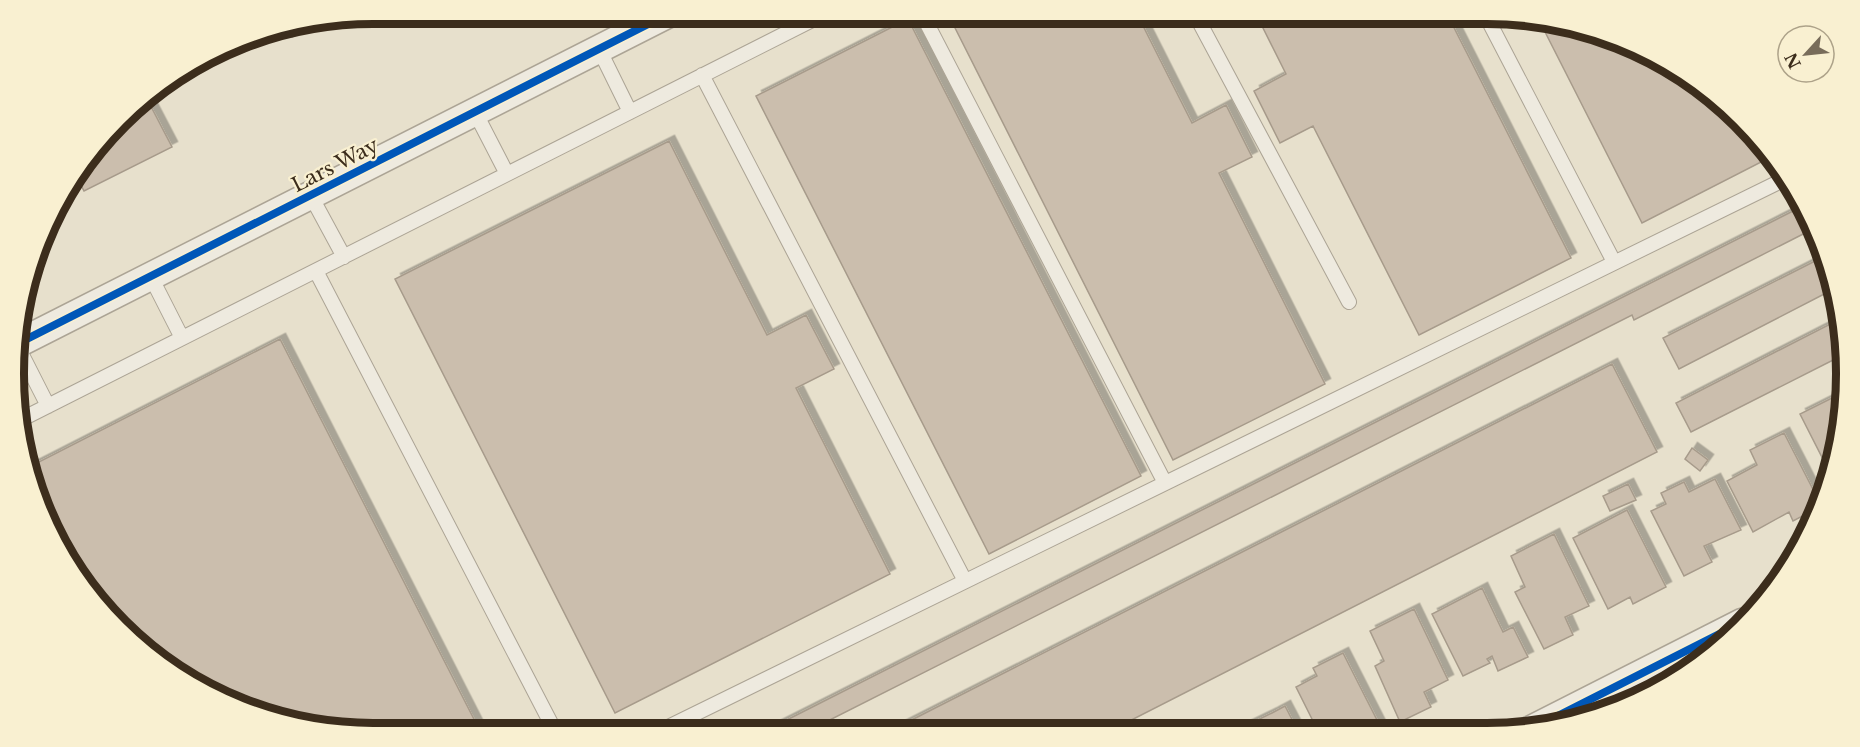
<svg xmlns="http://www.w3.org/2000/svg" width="1860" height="747" font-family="'Libre Baskerville',serif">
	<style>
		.building { fill: #cbbead; stroke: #a79b8b; stroke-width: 1.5; filter: url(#shadow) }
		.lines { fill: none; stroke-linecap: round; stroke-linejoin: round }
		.lane-casing { stroke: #aca495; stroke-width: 16 }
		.street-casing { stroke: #aca495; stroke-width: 30 }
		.lane { stroke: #eeeadf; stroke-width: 14 }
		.street { stroke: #eeeadf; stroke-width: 27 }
		.cycleway-casing { stroke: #f9f0d1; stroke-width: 11 }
		.cycleway { stroke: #0057b8; stroke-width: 8 }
		.labels { text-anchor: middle; stroke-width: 4.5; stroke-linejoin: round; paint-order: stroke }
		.street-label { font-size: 20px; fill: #3c2d1c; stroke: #f9f0d1 }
		.rim { fill: none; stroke: #3c2d1c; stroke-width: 8 }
	</style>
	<defs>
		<filter id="shadow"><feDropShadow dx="5.5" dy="-5.5" stdDeviation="0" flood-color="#0004"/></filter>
	</defs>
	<rect width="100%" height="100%" fill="#e7e0cc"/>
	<path class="building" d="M948,14H1137L1192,123L1226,105L1252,157L1219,173L1325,384L1173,460Z
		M1256,14H1447L1571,258L1419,335L1313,126L1280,143L1254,91L1286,74Z
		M908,19L1141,476L989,554L756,96Z
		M322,22L292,37L287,28Z
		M1540,22L1602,33L1724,103L1767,159L1642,223Z
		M146,97L172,147L84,191L76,176L136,103Z
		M669,141L767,335L806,315L834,369L796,388L890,574L615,713L395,279Z
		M1803,206L1809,214L1813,229L1634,320L1632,315L806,732H763Z
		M1821,258L1830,291L1679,369L1663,338Z
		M1838,320L1845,354L1691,432L1676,403Z
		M280,339L481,733L374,734L258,714L154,659L62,554L29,467Z
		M1612,364L1657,452L1108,732H888Z
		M1840,394L1830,473L1800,414Z
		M1784,433L1820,503L1818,508L1793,521L1789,512L1753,532L1727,481L1757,465L1750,450Z
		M1692,448L1708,460L1700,471L1685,459Z
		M1715,479L1741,530L1704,546L1712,562L1684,576L1651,511L1666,504L1661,493L1684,482L1689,492Z
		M1628,484L1636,500L1610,511L1603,496Z
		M1627,510L1666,587L1633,604L1630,597L1608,609L1573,538Z
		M1554,534L1589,606L1565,617L1573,635L1544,649L1515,592L1525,587L1511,556Z
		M1482,588L1503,632L1513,627L1528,657L1498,671L1492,656L1487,659L1490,663L1463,676L1432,614Z
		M1414,609L1448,680L1424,692L1431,707L1400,722L1375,666L1384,661L1370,631Z
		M1343,653L1382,730L1380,731H1318L1296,687L1317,676L1313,668Z
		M1285,706L1298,731H1235L1272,713Z"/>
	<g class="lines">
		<defs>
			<path id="lane" d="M922,14L1165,483
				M1195,14L1349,302
				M1485,14L1614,262
				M599,49L630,112
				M702,75L965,581
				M475,112L507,174
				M311,196L344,257
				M316,271L556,733
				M151,277L182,338
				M17,345L48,406
				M20,420L824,14
				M656,733L1783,180"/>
			<path id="street" d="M17,344L668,14
				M1530,730L1743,622"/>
		</defs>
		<use href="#lane" class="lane-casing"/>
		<use href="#street" class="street-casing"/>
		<use href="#lane" class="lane"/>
		<use href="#street" class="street"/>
		<defs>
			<path id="cycleway" d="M17,344L668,14
				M1530,730L1743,622"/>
		</defs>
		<use href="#cycleway" class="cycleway-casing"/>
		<use href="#cycleway" class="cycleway"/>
	</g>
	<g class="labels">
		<g class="street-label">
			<text transform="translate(335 165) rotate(-27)" y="7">Lars Way</text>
		</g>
	</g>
	<path d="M0 0H1860V747H0ZM373 24H1487A349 349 0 0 1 1836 373V374A349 349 0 0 1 1487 723H373A349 349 0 0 1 24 374V373A349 349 0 0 1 373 24Z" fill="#f9f0d1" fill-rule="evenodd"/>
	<path class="rim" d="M373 24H1487A349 349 0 0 1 1836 373V374A349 349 0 0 1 1487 723H373A349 349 0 0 1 24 374V373A349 349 0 0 1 373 24Z"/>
	<g transform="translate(1806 54) rotate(243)"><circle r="28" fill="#f9f0d1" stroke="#ada289" stroke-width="1.5"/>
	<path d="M0-4.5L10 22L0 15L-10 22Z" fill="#786c5a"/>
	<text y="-9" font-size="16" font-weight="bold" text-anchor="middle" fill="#3c2d1c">N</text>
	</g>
</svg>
